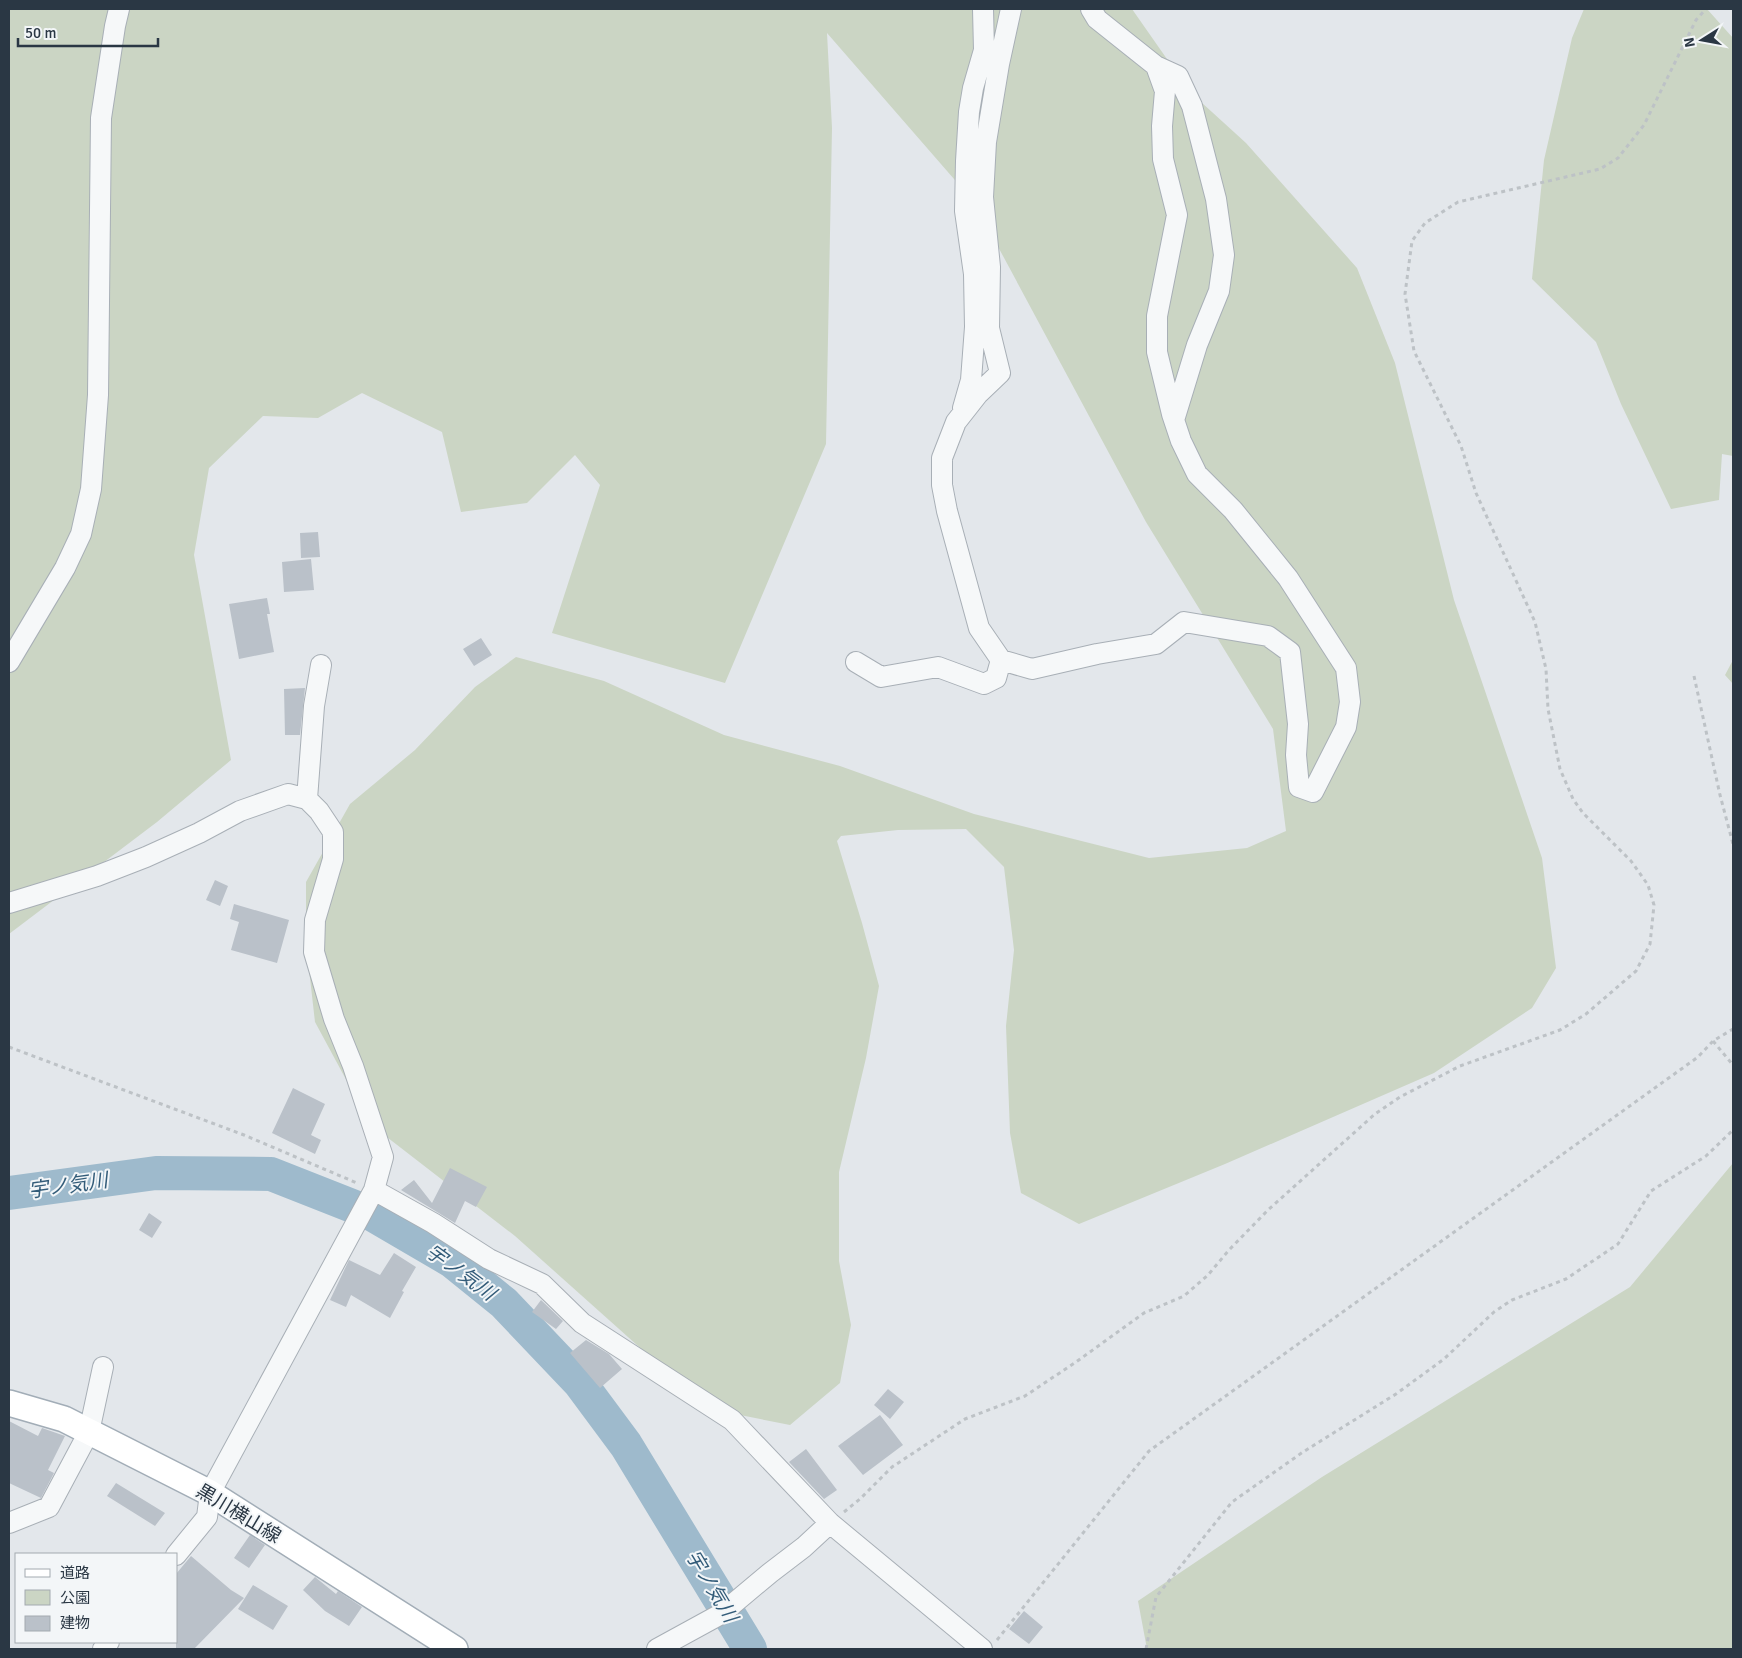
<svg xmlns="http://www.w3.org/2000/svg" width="1742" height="1658" font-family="Signika,'Noto Sans JP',sans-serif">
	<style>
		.green { fill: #cbd5c4 }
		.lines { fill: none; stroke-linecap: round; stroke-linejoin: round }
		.river { stroke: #9ebacc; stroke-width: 34 }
		.building { fill: #bac1c9 }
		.minor-casing { stroke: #a8afb6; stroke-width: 22 }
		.major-casing { stroke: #a2adb7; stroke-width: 28 }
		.path { stroke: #bdc2c6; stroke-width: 3; stroke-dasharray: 4 4; stroke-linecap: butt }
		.minor { stroke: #f6f8f9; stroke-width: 20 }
		.major { stroke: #fff; stroke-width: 25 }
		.labels { text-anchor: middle; stroke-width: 4; stroke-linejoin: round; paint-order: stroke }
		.street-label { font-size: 19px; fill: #2a3744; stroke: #f3f6f8 }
		.water-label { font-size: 20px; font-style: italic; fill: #335c79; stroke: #f3f6f8 }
	</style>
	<rect width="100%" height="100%" fill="#e3e7eb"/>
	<path class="green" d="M9,9H1132L1190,92L1246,143L1357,268L1395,363L1454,600L1542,858L1556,968L1532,1008L1434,1073L1225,1164L1079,1224L1021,1193L1010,1133L1006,1026L1014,950L1004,867L966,829L898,830L841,836L837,841L862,923L879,986L866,1058L839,1172V1261L851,1325L840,1383L790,1425L725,1412L647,1354L515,1236L370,1124L315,1022L306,943V882L350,804L415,750L475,687L516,657L604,681L724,735L840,766L974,814L1149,858L1247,848L1286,831L1273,729L1146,522L974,202L827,33L832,128L826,444L725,683L552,633L600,485L575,455L527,503L461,512L442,432L362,393L318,418L263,416L209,468L194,555L231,760L157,822L9,934Z
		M1584,9H1707L1733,38V456L1722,454L1719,500L1671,509L1621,404L1596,342L1532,279L1544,160L1572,38Z
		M1733,660V684L1725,675Z
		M1733,1163V1649H1147L1138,1601L1322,1477L1630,1287Z"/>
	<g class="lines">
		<path class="river" d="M9,1193L156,1173L271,1174L370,1213L452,1261L504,1303L580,1383L626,1445L750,1649"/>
	</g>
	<path class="building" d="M318,532L320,557L301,558L300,533Z
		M311,559L314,590L284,592L282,562Z
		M267,598L270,614H267L274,652L239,659L229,604Z
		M481,638L492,655L474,666L463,649Z
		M305,688L300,735H285L284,689Z
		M215,880L228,886L220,906L206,900Z
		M234,904L289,920L277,963L231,950L239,922L230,919Z
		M293,1088L325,1104L311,1135L321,1140L315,1154L272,1133Z
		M450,1168L487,1187L476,1207L465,1201L455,1223L401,1190L414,1180L432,1203Z
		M149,1213L162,1222L152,1238L139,1230Z
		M394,1253L416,1267L402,1291L404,1292L390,1318L351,1295L346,1307L330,1300L349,1260L380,1275Z
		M541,1300L563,1321L556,1329L532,1312Z
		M586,1340L609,1354L622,1369L600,1388L570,1353Z
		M888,1389L904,1402L890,1419L874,1405Z
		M880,1415L903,1445L863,1475L838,1446Z
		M9,1421L38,1436L42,1428L65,1436L48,1470L54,1473L41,1498L9,1483Z
		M806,1449L837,1490L824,1499L789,1462Z
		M116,1483L165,1513L155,1526L107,1496Z
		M250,1535L265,1545L249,1568L234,1558Z
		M191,1556L231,1590L244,1598L194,1649H176V1574Z
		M315,1577L336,1594L338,1591L362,1607L349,1626L325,1611L303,1590Z
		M253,1585L288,1606L273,1630L238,1609Z
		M1024,1611L1043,1627L1029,1644L1009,1629Z"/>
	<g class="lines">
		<defs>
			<path id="minor" d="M1156,66L1178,76L1192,106L1216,199L1224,255L1219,291L1197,345L1174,420
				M963,408L971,380L975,327L974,274L965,211L966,161L969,112L973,88L984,50L983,9
				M1001,660L1032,669L1097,654L1156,644L1184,622L1268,636L1290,652L1298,724L1296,755L1299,787L1313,792L1346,727L1350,702L1346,668L1288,578L1233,510L1197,474L1181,441L1172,414L1157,352V316L1177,215L1163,159L1162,126L1165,91L1156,66L1097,19L1091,9
				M9,662L65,568L81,534L91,489L98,395L101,118L115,26L119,9
				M856,662L881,677L938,667L984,684L996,678L1001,660L979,628L947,511L942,485V458L956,422L978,394L1000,373L989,328L990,267L983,197L986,142L999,64L1011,9
				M307,799L314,706L321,665
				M9,903L97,876L146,857L199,833L240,811L288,794L307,799L319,811L333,832V859L315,920L314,952L334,1019L353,1066L383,1157L374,1190L210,1493L207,1517L176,1555
				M374,1190L433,1223L489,1259L542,1284L582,1323L732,1420L830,1523L982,1649
				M9,1523L49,1507L89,1432L103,1367
				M103,1649L109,1642
				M657,1649L721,1614L770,1573L804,1547L830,1523"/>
			<path id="major" d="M9,1403L64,1419L210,1493L455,1649"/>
		</defs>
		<use href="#minor" class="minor-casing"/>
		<use href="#major" class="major-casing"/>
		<path class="path" d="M1694,676L1720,795L1733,844
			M1713,1041L1733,1065
			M9,1047L244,1135L357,1183
			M844,1512L860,1499L892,1467L965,1419L1025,1396L1076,1362L1144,1313L1184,1296L1208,1275L1229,1250L1268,1210L1375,1114L1400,1097L1460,1066L1560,1030L1586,1014L1636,971L1650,944L1654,905L1648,885L1631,861L1583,813L1573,799L1560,769L1548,709L1546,669L1535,622L1476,493L1461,446L1414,351L1405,294L1412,241L1425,223L1458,202L1600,169L1618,158L1644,125L1696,20L1706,9
			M997,1640L1149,1451L1698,1057L1713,1041L1733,1029
			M1146,1649L1156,1597L1232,1502L1303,1452L1396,1394L1444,1359L1494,1312L1512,1300L1566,1279L1618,1244L1651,1191L1706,1156L1733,1130"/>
		<use href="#minor" class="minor"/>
		<use href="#major" class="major"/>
	</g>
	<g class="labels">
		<g class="street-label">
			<text transform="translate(239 1513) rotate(31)" y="7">黒川横山線</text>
		</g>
		<g class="water-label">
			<text transform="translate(68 1185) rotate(-8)" y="7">宇ノ気川</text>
			<text transform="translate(461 1272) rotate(36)" y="7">宇ノ気川</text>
			<text transform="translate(712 1586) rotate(59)" y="7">宇ノ気川</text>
		</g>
	</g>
	<rect width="1742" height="1658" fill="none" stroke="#2a3744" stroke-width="20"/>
	<rect x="15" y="1553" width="162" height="90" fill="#f3f6f8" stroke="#a3aab0"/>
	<rect x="25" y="1569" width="25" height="8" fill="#ffffff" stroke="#a3aab0"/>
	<text x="60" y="1578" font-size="15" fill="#2a3744">道路</text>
	<rect x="25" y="1590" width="25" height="15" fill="#cbd5c4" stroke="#a3aab0"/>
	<text x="60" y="1603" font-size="15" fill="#2a3744">公園</text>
	<rect x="25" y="1616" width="25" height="15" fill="#bac1c9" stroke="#a3aab0"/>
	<text x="60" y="1628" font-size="15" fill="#2a3744">建物</text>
	<g transform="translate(1702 40) rotate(259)" stroke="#f3f6f8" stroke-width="4" paint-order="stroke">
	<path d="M0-4L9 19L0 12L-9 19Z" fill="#2a3744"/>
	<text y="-8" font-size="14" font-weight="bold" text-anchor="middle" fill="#2a3744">N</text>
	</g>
	<path d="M18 38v8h140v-8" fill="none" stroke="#2a3744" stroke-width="2.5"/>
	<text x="25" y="38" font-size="15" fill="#2a3744" stroke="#f3f6f8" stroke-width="4" paint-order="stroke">50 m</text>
</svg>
